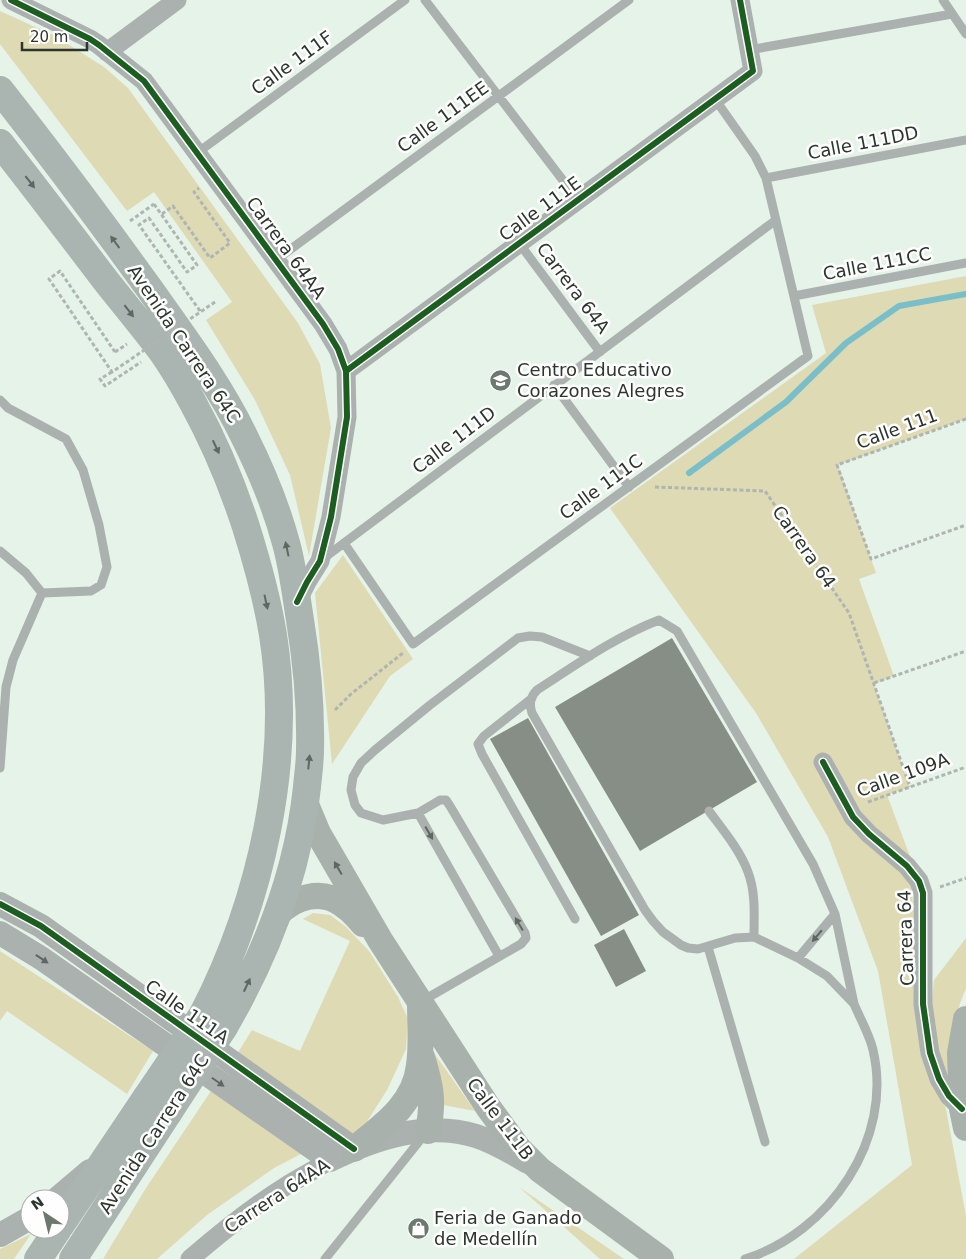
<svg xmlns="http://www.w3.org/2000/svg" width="966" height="1259" font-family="'DejaVu Sans',sans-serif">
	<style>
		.green { fill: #dedab4 }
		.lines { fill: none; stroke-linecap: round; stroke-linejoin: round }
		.stream { stroke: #79bec8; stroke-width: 6 }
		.building { fill: #868e85 }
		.path { stroke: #afb5b2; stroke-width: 3; stroke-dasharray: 4 2.5; stroke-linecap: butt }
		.service { stroke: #abb1af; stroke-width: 9 }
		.minor { stroke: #abb1af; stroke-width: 19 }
		.tertiary { stroke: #abb1af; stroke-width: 24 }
		.secondary { stroke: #a9b1ad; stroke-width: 26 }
		.primary { stroke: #aab4b0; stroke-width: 28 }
		.path-bridge { stroke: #afb5b2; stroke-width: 3; stroke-dasharray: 4 2.5; stroke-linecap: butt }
		.primary-bridge { stroke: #aab4b0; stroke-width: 28 }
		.cycleway-casing { stroke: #fefefe; stroke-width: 9 }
		.cycleway { stroke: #1b5e20; stroke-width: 6 }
		.oneway { fill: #5e6862 }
		.oneway2 { fill: #5f6762 }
		.oneway3 { fill: #5e6761 }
		.labels { text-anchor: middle; stroke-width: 5; stroke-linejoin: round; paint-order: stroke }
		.street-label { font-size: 18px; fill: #2c362e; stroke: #fefefe }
		.poi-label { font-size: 18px; fill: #2c362e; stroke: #fefefe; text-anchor: start }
	</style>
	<rect width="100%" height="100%" fill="#e6f3e9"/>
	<path class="green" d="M0,11L55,36L104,67L128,88L298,323L320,364L331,428L309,556L290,475L255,400L206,320L232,302L154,192L127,211L0,44Z
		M966,276V419L838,465L876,573L859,579L894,676L874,684L910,787L887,795L911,859L916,997L925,1057L946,1109L966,1216V1259H794L912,1165L878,971L828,837L756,713L610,508L826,353L812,305Z
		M343,555L413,659L390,676L332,764L315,593Z
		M313,913L330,915L345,926L369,951L398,997L408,1019L406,1049L387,1090L356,1139L237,1054L252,1030L300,1051L350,941L303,919Z
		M966,938V989C953,1014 952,1050 948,1078L934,1043L932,1001L934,980Z
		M0,951L153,1051L127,1094L7,1011L0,1021Z
		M434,1053L475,1111L443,1105Z
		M211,1091L301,1154L274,1168L207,1215L157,1259H103L146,1188Z
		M519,1187L624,1259H600Z
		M31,1234L14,1259H0V1249Z"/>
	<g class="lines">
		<path class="stream" d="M689,473L786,402L846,343L899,306L966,294"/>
	</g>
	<path class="building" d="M672,638L757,782L640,851L555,707Z
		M528,718L639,915L601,936L490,739Z
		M624,929L646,971L616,987L594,945Z"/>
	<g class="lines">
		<path class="path" d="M162,214L173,206L210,258L230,243L194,192L199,188
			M130,221L154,204
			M115,352L127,344
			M112,372L100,379L105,386L141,362
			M966,419L837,465L871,559L966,525
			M655,487L765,491L849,613L910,787
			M874,683L966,651
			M335,710L351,694L403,653
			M868,802L966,767
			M940,887L966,878"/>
		<path class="service" d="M425,0L578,200
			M943,0L966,34
			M749,50L952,14
			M197,153L405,0
			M766,178L966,140
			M519,243L600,352
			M276,260L629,0
			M794,296L966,263
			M554,385L629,487
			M0,400L8,408L66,439L83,470L99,525L107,567L101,585L91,591L42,593
			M344,543L413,644L808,356L766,178L755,156L715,99
			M0,551L26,573L42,593L13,660L6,687L0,768
			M324,558L776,220
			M659,620L677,631L813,864L835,914L854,1004L827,976L798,958L754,937L735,938L698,949L688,948L681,945L663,932L653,921L645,910L532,713C529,704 530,697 537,690C576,665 615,637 659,620Z
			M531,699L484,736L478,744L482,754L575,919
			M709,811C723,830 740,850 748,872C756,893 754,916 754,937
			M418,813L383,820L361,813L355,805L351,790L353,777L361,763L375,750L430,705L518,638L530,636L542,637L590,656
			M708,947L765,1142
			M798,958L835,914
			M422,1001L521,944L526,938L525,933L450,806L446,800H440L418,813L499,956
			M325,1259L425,1134
			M745,1259C829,1233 894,1139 873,1050C870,1036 860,1018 854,1004"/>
		<path class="minor" d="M11,0L90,39L99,45L144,81L323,324L338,349L346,371L347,417L331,517L320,561L307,582L297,602
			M107,52L177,0
			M346,371L753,71L740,0
			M823,762L853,817L869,834L907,866L919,881L923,893V1004L930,1053L939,1079L949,1096L962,1109
			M190,1259C220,1233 252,1207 286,1186C301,1177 316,1169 330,1160"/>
		<path class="tertiary" d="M0,904L41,926L354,1149
			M0,933L41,958L330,1160C376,1138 426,1121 476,1136C495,1142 511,1152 528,1162
			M57,1199L90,1171
			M0,1235L30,1218"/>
		<path class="secondary" d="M305,802L318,833L380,940L488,1107L518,1148L540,1170L661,1259
			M277,915C294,897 322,888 343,905C351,910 357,917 363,924
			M966,1019L960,1053L962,1109L966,1128
			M422,1057C431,1086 434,1101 428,1131
			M354,1149C383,1126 415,1104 419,1065C422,1045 420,1023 420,1003"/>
		<path class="primary" d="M0,90C52,156 102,223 151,291C184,338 219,384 244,436C261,470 276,506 286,543C293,568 296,595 300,620C307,663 311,707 310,750C310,763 308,775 307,787C298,873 267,953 224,1027
			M0,143C36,189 71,235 106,281C125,305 145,329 163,353C174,369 184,386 193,403C215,443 232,484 246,527C257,562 267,598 273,635C293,761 261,901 203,1014
			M60,1226L146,1098
			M38,1259L58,1229
			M73,1259L168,1113"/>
		<path class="path-bridge" d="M154,204L197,265L187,272L149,218L139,225L200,311
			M115,352L60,271L49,279L112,372L215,302"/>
		<path class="primary-bridge" d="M146,1098L203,1014
			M168,1113L224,1027"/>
		<defs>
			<path id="cycleway" d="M11,0L90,39L99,45L144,81L323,324L338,349L346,371L347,417L331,517L320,561L307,582L297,602
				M346,371L753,71L740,0
				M823,762L853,817L869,834L907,866L919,881L923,893V1004L930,1053L939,1079L949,1096L962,1109
				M0,904L41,926L354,1149"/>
		</defs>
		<use href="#cycleway" class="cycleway-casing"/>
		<use href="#cycleway" class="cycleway"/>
	</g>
	<defs><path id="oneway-solid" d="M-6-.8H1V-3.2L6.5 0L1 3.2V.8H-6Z" transform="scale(1.25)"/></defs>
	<g class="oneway">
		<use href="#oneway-solid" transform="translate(30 182) rotate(52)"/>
		<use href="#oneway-solid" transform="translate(115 242) rotate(-126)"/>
		<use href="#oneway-solid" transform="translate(129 311) rotate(52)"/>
		<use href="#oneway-solid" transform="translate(216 447) rotate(65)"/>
		<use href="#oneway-solid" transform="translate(287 549) rotate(-102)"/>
		<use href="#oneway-solid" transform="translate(266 602) rotate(78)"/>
		<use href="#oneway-solid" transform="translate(309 762) rotate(-84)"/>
		<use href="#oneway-solid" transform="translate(247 985) rotate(-65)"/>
	</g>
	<g class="oneway2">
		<use href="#oneway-solid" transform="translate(429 833) rotate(60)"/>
		<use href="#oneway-solid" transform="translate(519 924) rotate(-121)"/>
		<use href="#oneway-solid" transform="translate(817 936) rotate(130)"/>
		<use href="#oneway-solid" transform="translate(42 959) rotate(34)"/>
		<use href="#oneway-solid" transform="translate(218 1082) rotate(35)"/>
	</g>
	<use class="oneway3" href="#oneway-solid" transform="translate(338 868) rotate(-120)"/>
	<defs>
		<symbol id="school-disc" viewBox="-11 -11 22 22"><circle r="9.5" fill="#6d786f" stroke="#fefefe"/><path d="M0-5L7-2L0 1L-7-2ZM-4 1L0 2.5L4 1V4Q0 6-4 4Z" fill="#fff"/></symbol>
		<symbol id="shop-disc" viewBox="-11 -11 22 22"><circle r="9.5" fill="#6d786f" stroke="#fefefe"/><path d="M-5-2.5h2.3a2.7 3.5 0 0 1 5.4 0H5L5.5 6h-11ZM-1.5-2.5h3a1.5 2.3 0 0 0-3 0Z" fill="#fff"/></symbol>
	</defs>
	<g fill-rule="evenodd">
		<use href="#school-disc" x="488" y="368" width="25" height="25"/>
		<use href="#shop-disc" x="406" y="1216" width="25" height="25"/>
	</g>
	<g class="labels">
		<g class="street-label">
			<text transform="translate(292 63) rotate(-36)" y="6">Calle 111F</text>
			<text transform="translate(443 117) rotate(-36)" y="6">Calle 111EE</text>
			<text transform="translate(863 143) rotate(-11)" y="6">Calle 111DD</text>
			<text transform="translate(540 209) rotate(-36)" y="6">Calle 111E</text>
			<text transform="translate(286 248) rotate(54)" y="6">Carrera 64AA</text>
			<text transform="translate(877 264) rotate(-11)" y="6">Calle 111CC</text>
			<text transform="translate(573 288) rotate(53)" y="6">Carrera 64A</text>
			<text transform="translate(184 344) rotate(56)" y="6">Avenida Carrera 64C</text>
			<text transform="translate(897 429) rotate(-20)" y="6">Calle 111</text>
			<text transform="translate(454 440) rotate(-37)" y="6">Calle 111D</text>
			<text transform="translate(601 487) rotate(-36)" y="6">Calle 111C</text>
			<text transform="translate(804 547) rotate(55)" y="6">Carrera 64</text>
			<text transform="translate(903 775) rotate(-20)" y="6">Calle 109A</text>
			<text transform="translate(906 938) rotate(-92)" y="6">Carrera 64</text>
			<text transform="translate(187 1012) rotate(35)" y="6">Calle 111A</text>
			<text transform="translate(500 1119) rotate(53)" y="6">Calle 111B</text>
			<text transform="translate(154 1134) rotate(-57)" y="6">Avenida Carrera 64C</text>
			<text transform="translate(277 1196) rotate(-33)" y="6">Carrera 64AA</text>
		</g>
		<g class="poi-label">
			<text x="517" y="376">Centro Educativo<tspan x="517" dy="21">Corazones Alegres</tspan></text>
			<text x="434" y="1224">Feria de Ganado<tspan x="434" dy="21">de Medellín</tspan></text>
		</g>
	</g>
	<g transform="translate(45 1214) rotate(325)"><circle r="24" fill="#fefefe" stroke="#aaaeab"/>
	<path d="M0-4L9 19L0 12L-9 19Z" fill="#6d786f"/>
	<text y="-8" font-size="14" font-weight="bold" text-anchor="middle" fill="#2c362e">N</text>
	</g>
	<path d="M22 42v8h65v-8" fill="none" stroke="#2c362e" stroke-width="2.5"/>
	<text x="30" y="42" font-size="15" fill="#2c362e" stroke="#fefefe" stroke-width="4" paint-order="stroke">20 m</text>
</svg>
